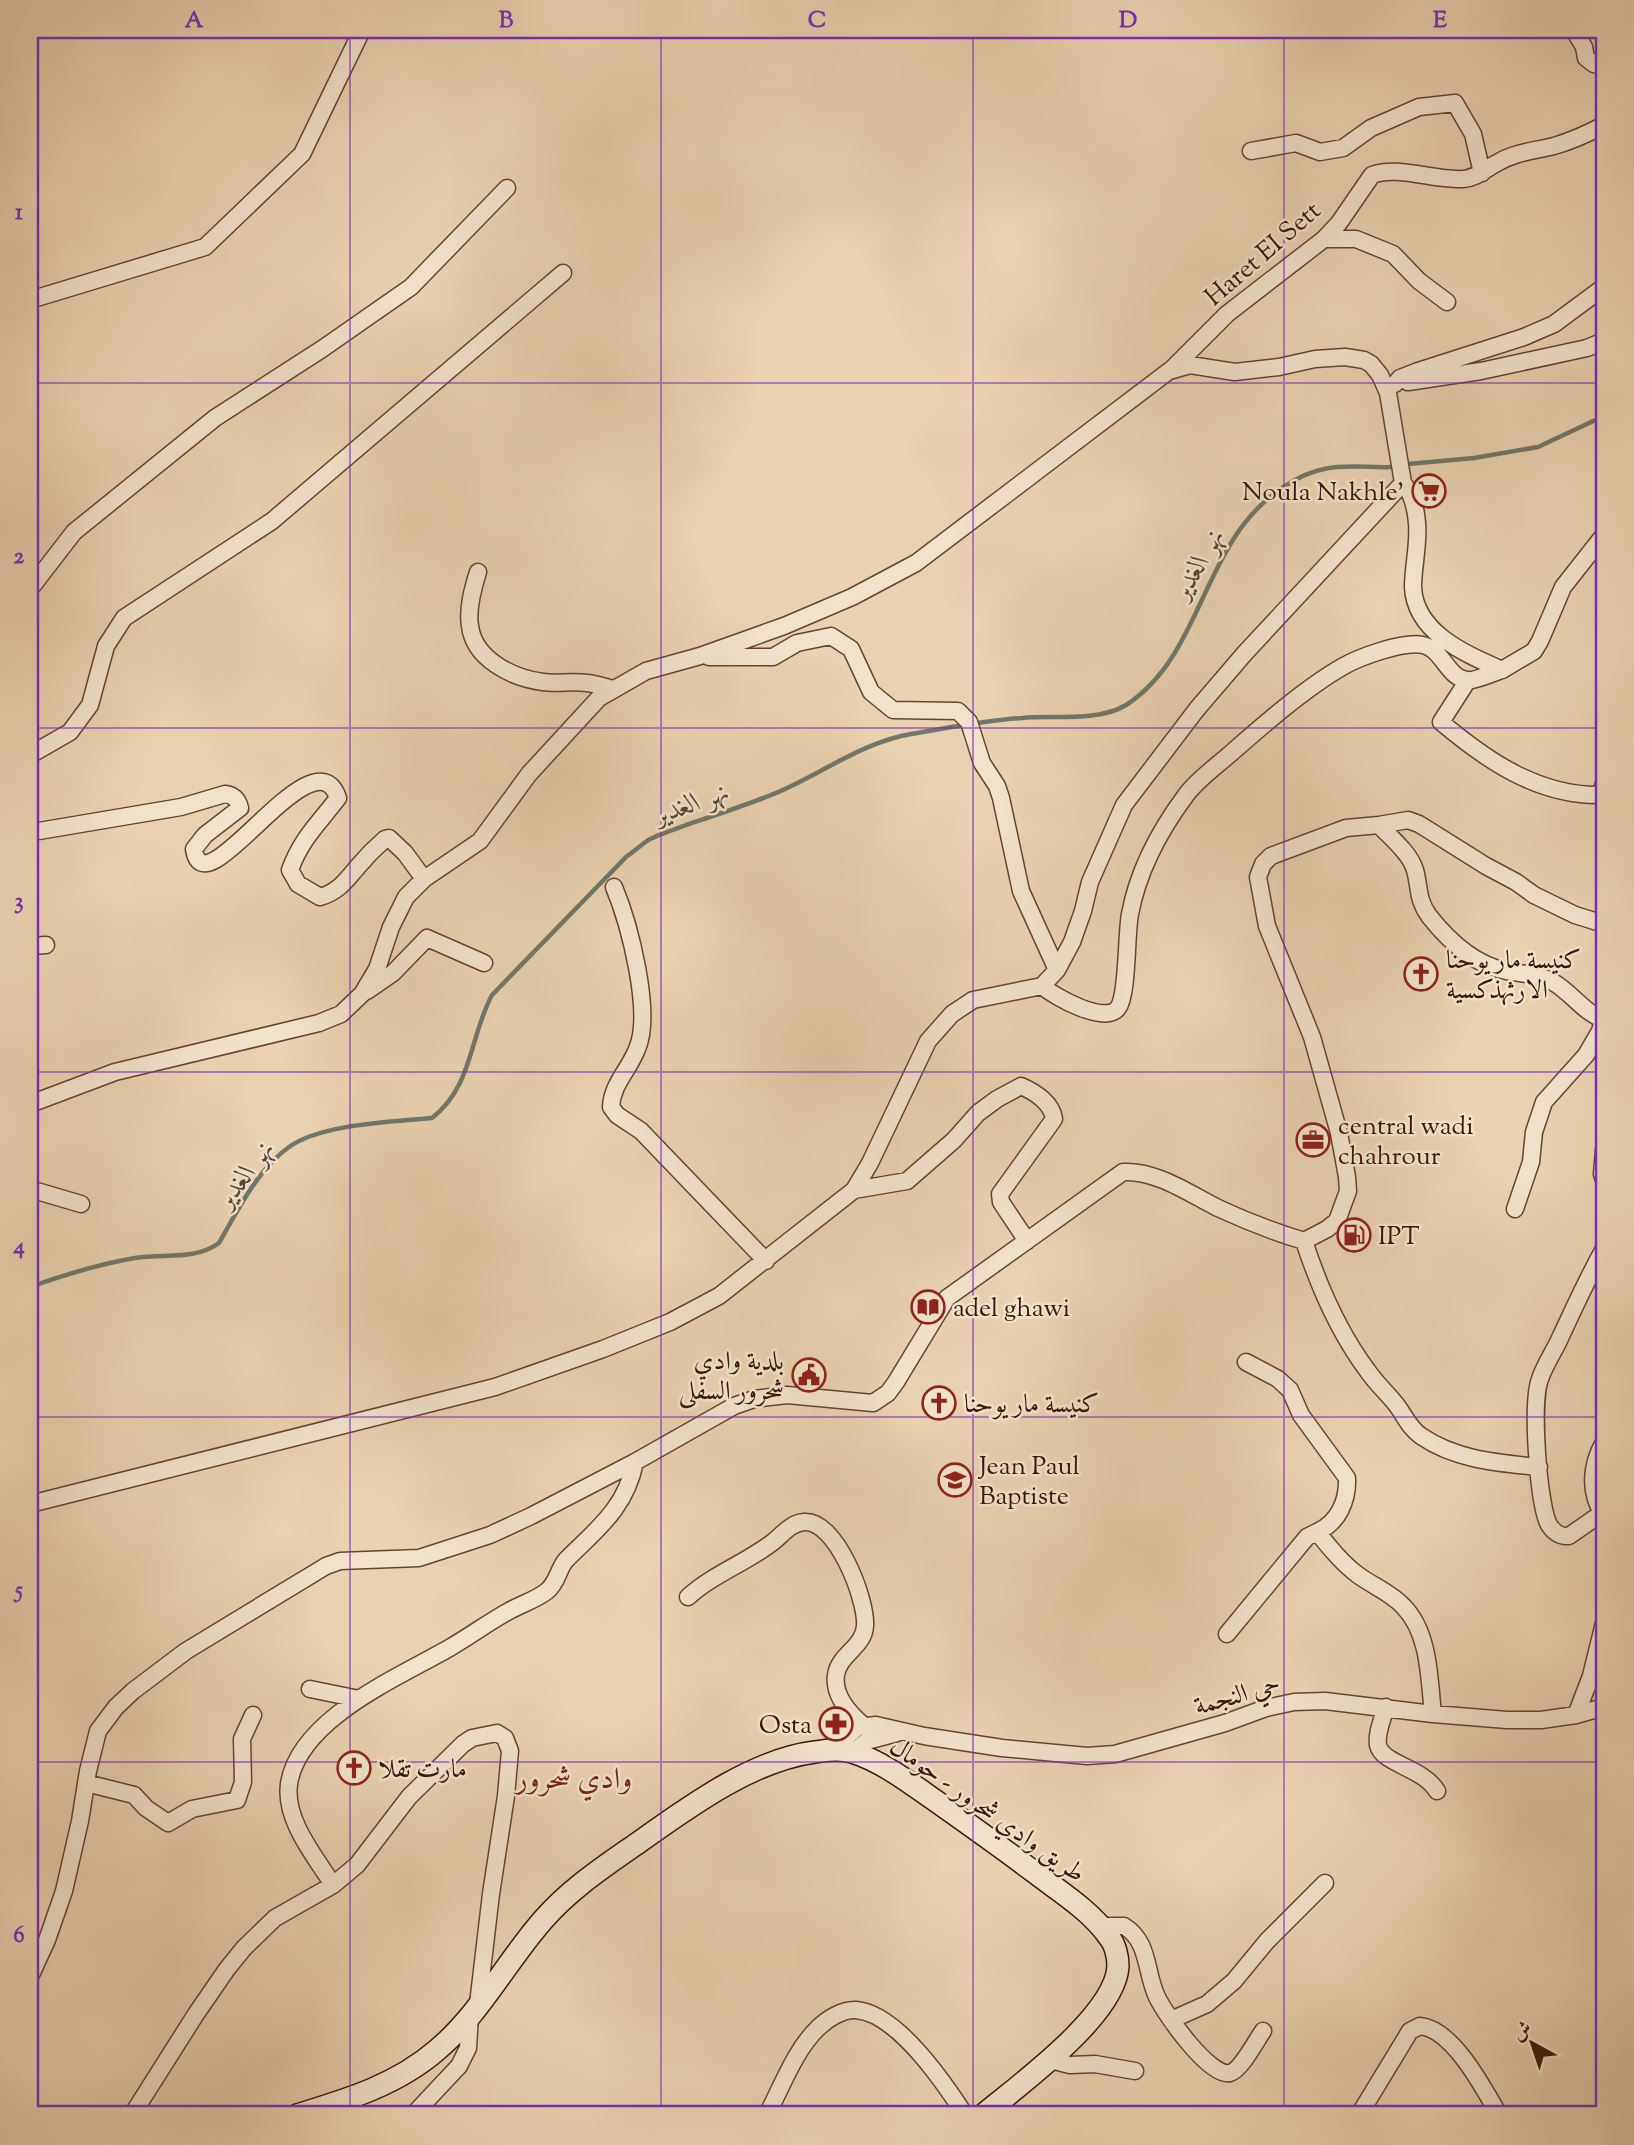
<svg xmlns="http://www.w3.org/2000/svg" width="1634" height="2145" font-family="'Sorts Mill Goudy',Amiri,serif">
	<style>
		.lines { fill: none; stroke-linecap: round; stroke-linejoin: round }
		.stream { stroke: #71776a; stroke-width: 4.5 }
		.street-casing { stroke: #644433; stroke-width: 19 }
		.secondary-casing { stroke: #371509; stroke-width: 24 }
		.street { stroke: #f1e2cc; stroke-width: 16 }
		.secondary { stroke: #f1e2cc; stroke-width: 21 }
		.grid { fill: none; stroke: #7b2cbf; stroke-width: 2; stroke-opacity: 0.55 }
		.labels { text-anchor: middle; stroke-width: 5; stroke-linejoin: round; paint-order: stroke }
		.street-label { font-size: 26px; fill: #371509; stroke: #f1e2cc }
		.poi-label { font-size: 26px; fill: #371509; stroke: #f1e2cc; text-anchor: start }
		.water-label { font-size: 28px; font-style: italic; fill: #544639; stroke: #f1e2cc }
		.quarter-label { font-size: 30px; fill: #7a1f14; stroke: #f1e2cc }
		.neatline { fill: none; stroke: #7b2cbf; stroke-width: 2.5 }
		.grid-label { font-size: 23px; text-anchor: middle; font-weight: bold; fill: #7b2cbf }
	</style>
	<rect width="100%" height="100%" fill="#e9d2b0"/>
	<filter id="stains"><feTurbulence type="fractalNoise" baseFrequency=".00286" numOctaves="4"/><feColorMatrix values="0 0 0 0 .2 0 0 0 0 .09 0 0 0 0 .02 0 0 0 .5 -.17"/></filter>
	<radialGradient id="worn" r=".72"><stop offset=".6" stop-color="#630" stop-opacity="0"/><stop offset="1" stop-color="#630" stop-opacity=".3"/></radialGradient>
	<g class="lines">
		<path class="stream" d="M1408,464L1474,458L1538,447L1604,416
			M30,1287C64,1275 99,1264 135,1258C164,1253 194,1261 219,1243C238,1210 258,1169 289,1147C321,1124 392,1122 432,1118C473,1086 469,1038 492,995L626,857C633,852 640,846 647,841C658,834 674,830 686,825C716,815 747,805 776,793C821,774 863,742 911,734C948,728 985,720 1022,718C1052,715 1099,722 1126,705C1205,654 1201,539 1285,486C1297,478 1310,472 1324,469C1346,464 1369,468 1392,467"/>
		<defs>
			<path id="street" d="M1574,30L1584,47L1586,58L1594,64L1604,67
				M1251,151L1296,143L1320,152L1343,148L1371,128L1419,107L1455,103L1473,134L1482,173
				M1324,239H1356L1393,254L1419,281L1447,302
				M30,300L205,247L302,154L362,30
				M1171,370L1227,314L1324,239L1339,223L1372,175C1397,165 1435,181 1463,179C1477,178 1485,169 1497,163C1515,152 1534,151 1554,146C1571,141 1589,133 1604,125
				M1408,382L1481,371L1587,348L1604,341
				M1395,384L1400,378L1418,371L1524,337L1554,324L1604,287
				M478,572C473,588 467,609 470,626C474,659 512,678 543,682C557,684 572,681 587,683C596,684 605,687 613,689
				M30,589L74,532L215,418L322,349L411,287L507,188
				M709,657H773L797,643L831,636L851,649L871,692L893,710L958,711L969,722L982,763L997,786L1001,798L1021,891L1057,970
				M1468,680L1441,722C1486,760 1538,796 1600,795L1604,784
				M30,755L70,732L90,705L106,646L124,618L272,521L563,273
				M1379,825L1408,820L1419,824L1486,866L1516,882L1534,895L1575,915L1604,924
				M39,831L181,807L225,794C234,795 238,800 240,808L205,835L194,849C203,915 314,727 338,798C319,823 301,839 290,870L298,884L320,897C342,891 349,875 364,860C370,852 378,846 385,839L389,838L405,853L424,879
				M614,887C629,923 653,1013 637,1049C629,1070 612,1084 611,1107L617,1115L641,1131L766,1261
				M30,946L46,945
				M1042,986C1055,997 1105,1025 1118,1008C1128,995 1126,934 1130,914C1138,871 1160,830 1186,795C1197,780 1215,767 1229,755C1262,726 1304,689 1342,667C1359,657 1403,641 1423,645C1444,649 1448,683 1472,680C1482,678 1493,673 1502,670
				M367,991L393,973L427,938L484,963
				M30,1104L115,1072L319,1023L341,1014L362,994L377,969L391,927L406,897L424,879L480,841L529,774L599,698L646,671L700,656L784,626L852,597L916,563L1169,371L1190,365L1235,372L1279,367L1315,359L1345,357L1364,360L1371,364L1380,375L1388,393L1403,483C1412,493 1416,510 1417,523C1419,545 1413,566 1413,587C1415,633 1466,654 1502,670L1534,651L1540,641L1563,587L1604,535
				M1604,1150L1602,1174L1604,1180
				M30,1189L81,1204
				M854,1190L907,1181L954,1140L978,1113L997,1099L1021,1086C1035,1092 1052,1103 1054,1119L1000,1194L1001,1202L1027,1241
				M1515,1209L1531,1162L1534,1132L1544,1102L1586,1055L1600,1031L1603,1020
				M1304,1241C1319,1287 1338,1331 1367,1370C1375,1382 1386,1392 1395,1403C1404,1414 1409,1428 1421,1436C1456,1460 1498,1463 1539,1467
				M1246,1362L1278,1379L1290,1390L1301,1415L1347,1478C1348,1501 1338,1523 1317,1532
				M1604,1442C1590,1467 1589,1493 1604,1516
				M30,1504L495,1387L603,1349L670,1322L719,1296L854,1190L870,1163L928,1041L952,1014L973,1000L1042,986L1057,970L1072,942L1083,911L1090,882L1124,805L1197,709L1245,653L1403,483
				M1602,1513L1569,1536C1560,1537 1552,1531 1548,1523C1538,1499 1531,1403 1540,1379C1545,1364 1555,1350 1561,1336C1575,1306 1588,1277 1604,1249
				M688,1597C713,1574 746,1563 773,1542C783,1534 791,1523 804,1522C836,1519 867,1600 865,1626C864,1647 839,1654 836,1675C833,1695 849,1713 863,1725
				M1227,1634L1307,1537L1317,1532C1330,1548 1342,1563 1358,1575C1373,1586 1391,1593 1403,1606C1430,1633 1429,1679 1433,1714
				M310,1689L359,1699
				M1386,1707C1383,1718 1376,1733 1378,1745C1382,1764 1422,1767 1437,1791
				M1576,1715L1604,1707
				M839,1750L846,1737L858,1727L876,1725L924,1736L1002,1748L1087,1756L1115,1754L1225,1723L1266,1708L1294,1702L1325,1701L1433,1714L1507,1720H1541L1576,1715L1591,1676L1604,1623
				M853,1752L867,1741L897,1733
				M86,1783L134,1795L146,1808L168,1823L192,1809L237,1800L243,1782L242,1739L253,1715
				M333,1885C315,1856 284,1820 289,1784C299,1718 400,1677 451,1647C470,1636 489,1622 509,1611C521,1604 536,1600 547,1591C558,1582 558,1569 566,1560C597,1529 626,1508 635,1462
				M1099,1926H1124C1150,1942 1145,1972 1157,1997C1165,2014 1210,2078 1230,2073C1241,2070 1256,2041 1263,2031
				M30,1977L47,1940L64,1891L80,1821L88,1771L98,1731L116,1707L133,1691L186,1651L326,1566L340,1561L419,1558L490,1535L531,1516L635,1462L734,1406L754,1399L787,1395L873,1403L888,1393L896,1382L947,1298L1123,1172C1156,1170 1190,1194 1218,1208C1246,1221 1274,1232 1304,1241L1327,1229L1337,1221L1348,1191L1347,1177L1339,1133L1312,1037L1267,926L1258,877L1263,864L1271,856L1346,828L1379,825C1391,838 1410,853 1415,870C1420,889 1417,899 1429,916C1448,940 1475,965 1506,971C1523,974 1538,974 1553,982C1572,993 1583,1012 1604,1020
				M1171,2020L1207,2004L1234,1981L1267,1941L1325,1883
				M1050,2060L1070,2065L1095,2064L1135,2071
				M132,2115L196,2014L227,1969L244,1948L275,1918L333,1885L357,1865L409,1797L463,1744L472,1738L497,1733L505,1738L510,1751L506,1796L491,1894L478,2004
				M413,2115L459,2066L468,2048L470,2015
				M767,2115C782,2086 795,2050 818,2028C827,2019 843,2009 856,2010C897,2013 945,2084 965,2115
				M1359,2115L1410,2031L1420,2026C1453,2029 1484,2089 1499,2115"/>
			<path id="secondary" d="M297,2115C346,2100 397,2085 437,2050C480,2014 506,1962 543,1920C569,1890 602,1868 635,1845C686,1809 751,1760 815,1752C827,1750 841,1749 852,1752C881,1761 909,1782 933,1799C967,1823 1001,1847 1034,1872C1060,1892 1090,1910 1109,1937C1115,1944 1118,1956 1118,1966C1116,2015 1019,2085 983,2115"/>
		</defs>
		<use href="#street" class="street-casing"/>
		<use href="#secondary" class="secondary-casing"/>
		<use href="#street" class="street"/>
		<use href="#secondary" class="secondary"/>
	</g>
	<path class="grid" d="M350,30V2115M661,30V2115M973,30V2115M1284,30V2115M30,383H1604M30,728H1604M30,1072H1604M30,1417H1604M30,1762H1604"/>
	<defs>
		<symbol id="supermarket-ring" viewBox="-11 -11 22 22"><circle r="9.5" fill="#f1e2cc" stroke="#8f2418" stroke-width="1.5"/><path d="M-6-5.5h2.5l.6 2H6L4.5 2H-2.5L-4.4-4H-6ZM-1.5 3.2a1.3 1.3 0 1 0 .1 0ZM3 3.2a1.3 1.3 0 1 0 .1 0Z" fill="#8f2418"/></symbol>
		<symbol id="church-ring" viewBox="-11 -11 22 22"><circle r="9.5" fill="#f1e2cc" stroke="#8f2418" stroke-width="1.5"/><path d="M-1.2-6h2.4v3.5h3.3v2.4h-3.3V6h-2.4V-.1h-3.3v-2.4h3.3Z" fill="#8f2418"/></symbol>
		<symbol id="office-ring" viewBox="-11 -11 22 22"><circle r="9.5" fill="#f1e2cc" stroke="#8f2418" stroke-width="1.5"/><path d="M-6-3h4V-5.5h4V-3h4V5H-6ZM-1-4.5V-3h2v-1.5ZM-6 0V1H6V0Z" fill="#8f2418"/></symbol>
		<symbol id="fuel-ring" viewBox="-11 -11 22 22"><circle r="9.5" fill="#f1e2cc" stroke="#8f2418" stroke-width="1.5"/><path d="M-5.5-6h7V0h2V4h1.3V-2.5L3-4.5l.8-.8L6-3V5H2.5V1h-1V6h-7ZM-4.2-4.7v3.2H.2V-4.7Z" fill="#8f2418"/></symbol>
		<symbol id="library-ring" viewBox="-11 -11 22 22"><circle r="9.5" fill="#f1e2cc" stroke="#8f2418" stroke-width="1.5"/><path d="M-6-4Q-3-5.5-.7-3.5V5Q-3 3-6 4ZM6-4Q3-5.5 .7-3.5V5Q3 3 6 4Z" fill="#8f2418"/></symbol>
		<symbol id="civic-ring" viewBox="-11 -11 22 22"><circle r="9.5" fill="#f1e2cc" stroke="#8f2418" stroke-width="1.5"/><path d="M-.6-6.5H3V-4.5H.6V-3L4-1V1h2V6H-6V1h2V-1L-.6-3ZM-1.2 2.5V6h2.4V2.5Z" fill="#8f2418"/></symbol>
		<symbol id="school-ring" viewBox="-11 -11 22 22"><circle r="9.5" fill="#f1e2cc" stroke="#8f2418" stroke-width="1.5"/><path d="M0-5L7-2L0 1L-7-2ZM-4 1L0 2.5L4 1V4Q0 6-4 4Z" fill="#8f2418"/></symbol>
		<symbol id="pharmacy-ring" viewBox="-11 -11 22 22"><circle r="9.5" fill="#f1e2cc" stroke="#8f2418" stroke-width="1.5"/><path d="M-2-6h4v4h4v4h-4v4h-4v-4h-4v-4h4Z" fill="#8f2418"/></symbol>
	</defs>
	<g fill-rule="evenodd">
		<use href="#supermarket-ring" x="1410" y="472" width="38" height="38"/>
		<use href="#church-ring" x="1402" y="955" width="38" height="38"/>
		<use href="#office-ring" x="1294" y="1121" width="38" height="38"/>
		<use href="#fuel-ring" x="1335" y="1216" width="38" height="38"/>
		<use href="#library-ring" x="909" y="1288" width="38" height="38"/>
		<use href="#civic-ring" x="790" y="1356" width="38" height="38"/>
		<use href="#church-ring" x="920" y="1384" width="38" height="38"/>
		<use href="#school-ring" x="936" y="1461" width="38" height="38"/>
		<use href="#pharmacy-ring" x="817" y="1705" width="38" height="38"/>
		<use href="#church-ring" x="335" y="1749" width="38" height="38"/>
	</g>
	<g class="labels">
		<g class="street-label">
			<text transform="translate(1262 253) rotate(-41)" y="9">Haret EI Sett</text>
			<text transform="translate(1237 1694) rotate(-16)" y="9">حي النجمة</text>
			<text transform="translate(988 1809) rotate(35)" y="9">طريق وادي شحرور - حومال</text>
		</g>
		<g class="poi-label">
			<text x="1404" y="500" text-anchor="end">Noula Nakhle'</text>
			<text x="1446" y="968">كنيسة مار يوحنا<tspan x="1446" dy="30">الارثهذكسية</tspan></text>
			<text x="1338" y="1134">central wadi<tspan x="1338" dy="30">chahrour</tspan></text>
			<text x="1378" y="1244">IPT</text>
			<text x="953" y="1316">adel ghawi</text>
			<text x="784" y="1369" text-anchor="end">بلدية وادي<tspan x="784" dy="30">شحرور السفلى</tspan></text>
			<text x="964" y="1412">كنيسة مار يوحنا</text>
			<text x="979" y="1474">Jean Paul<tspan x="979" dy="30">Baptiste</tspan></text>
			<text x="812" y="1733" text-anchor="end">Osta</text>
			<text x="378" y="1777">مارت تقلا</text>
		</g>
		<g class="water-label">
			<text transform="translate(1197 563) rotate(-60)" y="10">نهر الغدير</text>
			<text transform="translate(691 802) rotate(-20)" y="10">نهر الغدير</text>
			<text transform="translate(244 1173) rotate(-53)" y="10">نهر الغدير</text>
		</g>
		<g class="quarter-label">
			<text x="574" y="1788">وادي شحرور</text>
		</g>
	</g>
	<rect width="1634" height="2145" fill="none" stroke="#e9d2b0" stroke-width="77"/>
	<g transform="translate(1532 2043) rotate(320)" stroke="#f1e2cc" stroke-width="5" paint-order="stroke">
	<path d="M0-5L12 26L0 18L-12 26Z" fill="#371509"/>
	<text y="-10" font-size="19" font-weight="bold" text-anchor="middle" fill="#371509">ش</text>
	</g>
	<rect x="38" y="38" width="1558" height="2068" class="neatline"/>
	<g class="grid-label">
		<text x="194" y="27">A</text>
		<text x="506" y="27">B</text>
		<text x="817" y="27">C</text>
		<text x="1128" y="27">D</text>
		<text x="1440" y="27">E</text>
		<text x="19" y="219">1</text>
		<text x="19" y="563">2</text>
		<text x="19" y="908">3</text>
		<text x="19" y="1253">4</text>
		<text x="19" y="1597">5</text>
		<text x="19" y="1942">6</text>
	</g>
	<rect width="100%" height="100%" filter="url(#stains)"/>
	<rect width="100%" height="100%" fill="url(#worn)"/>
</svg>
